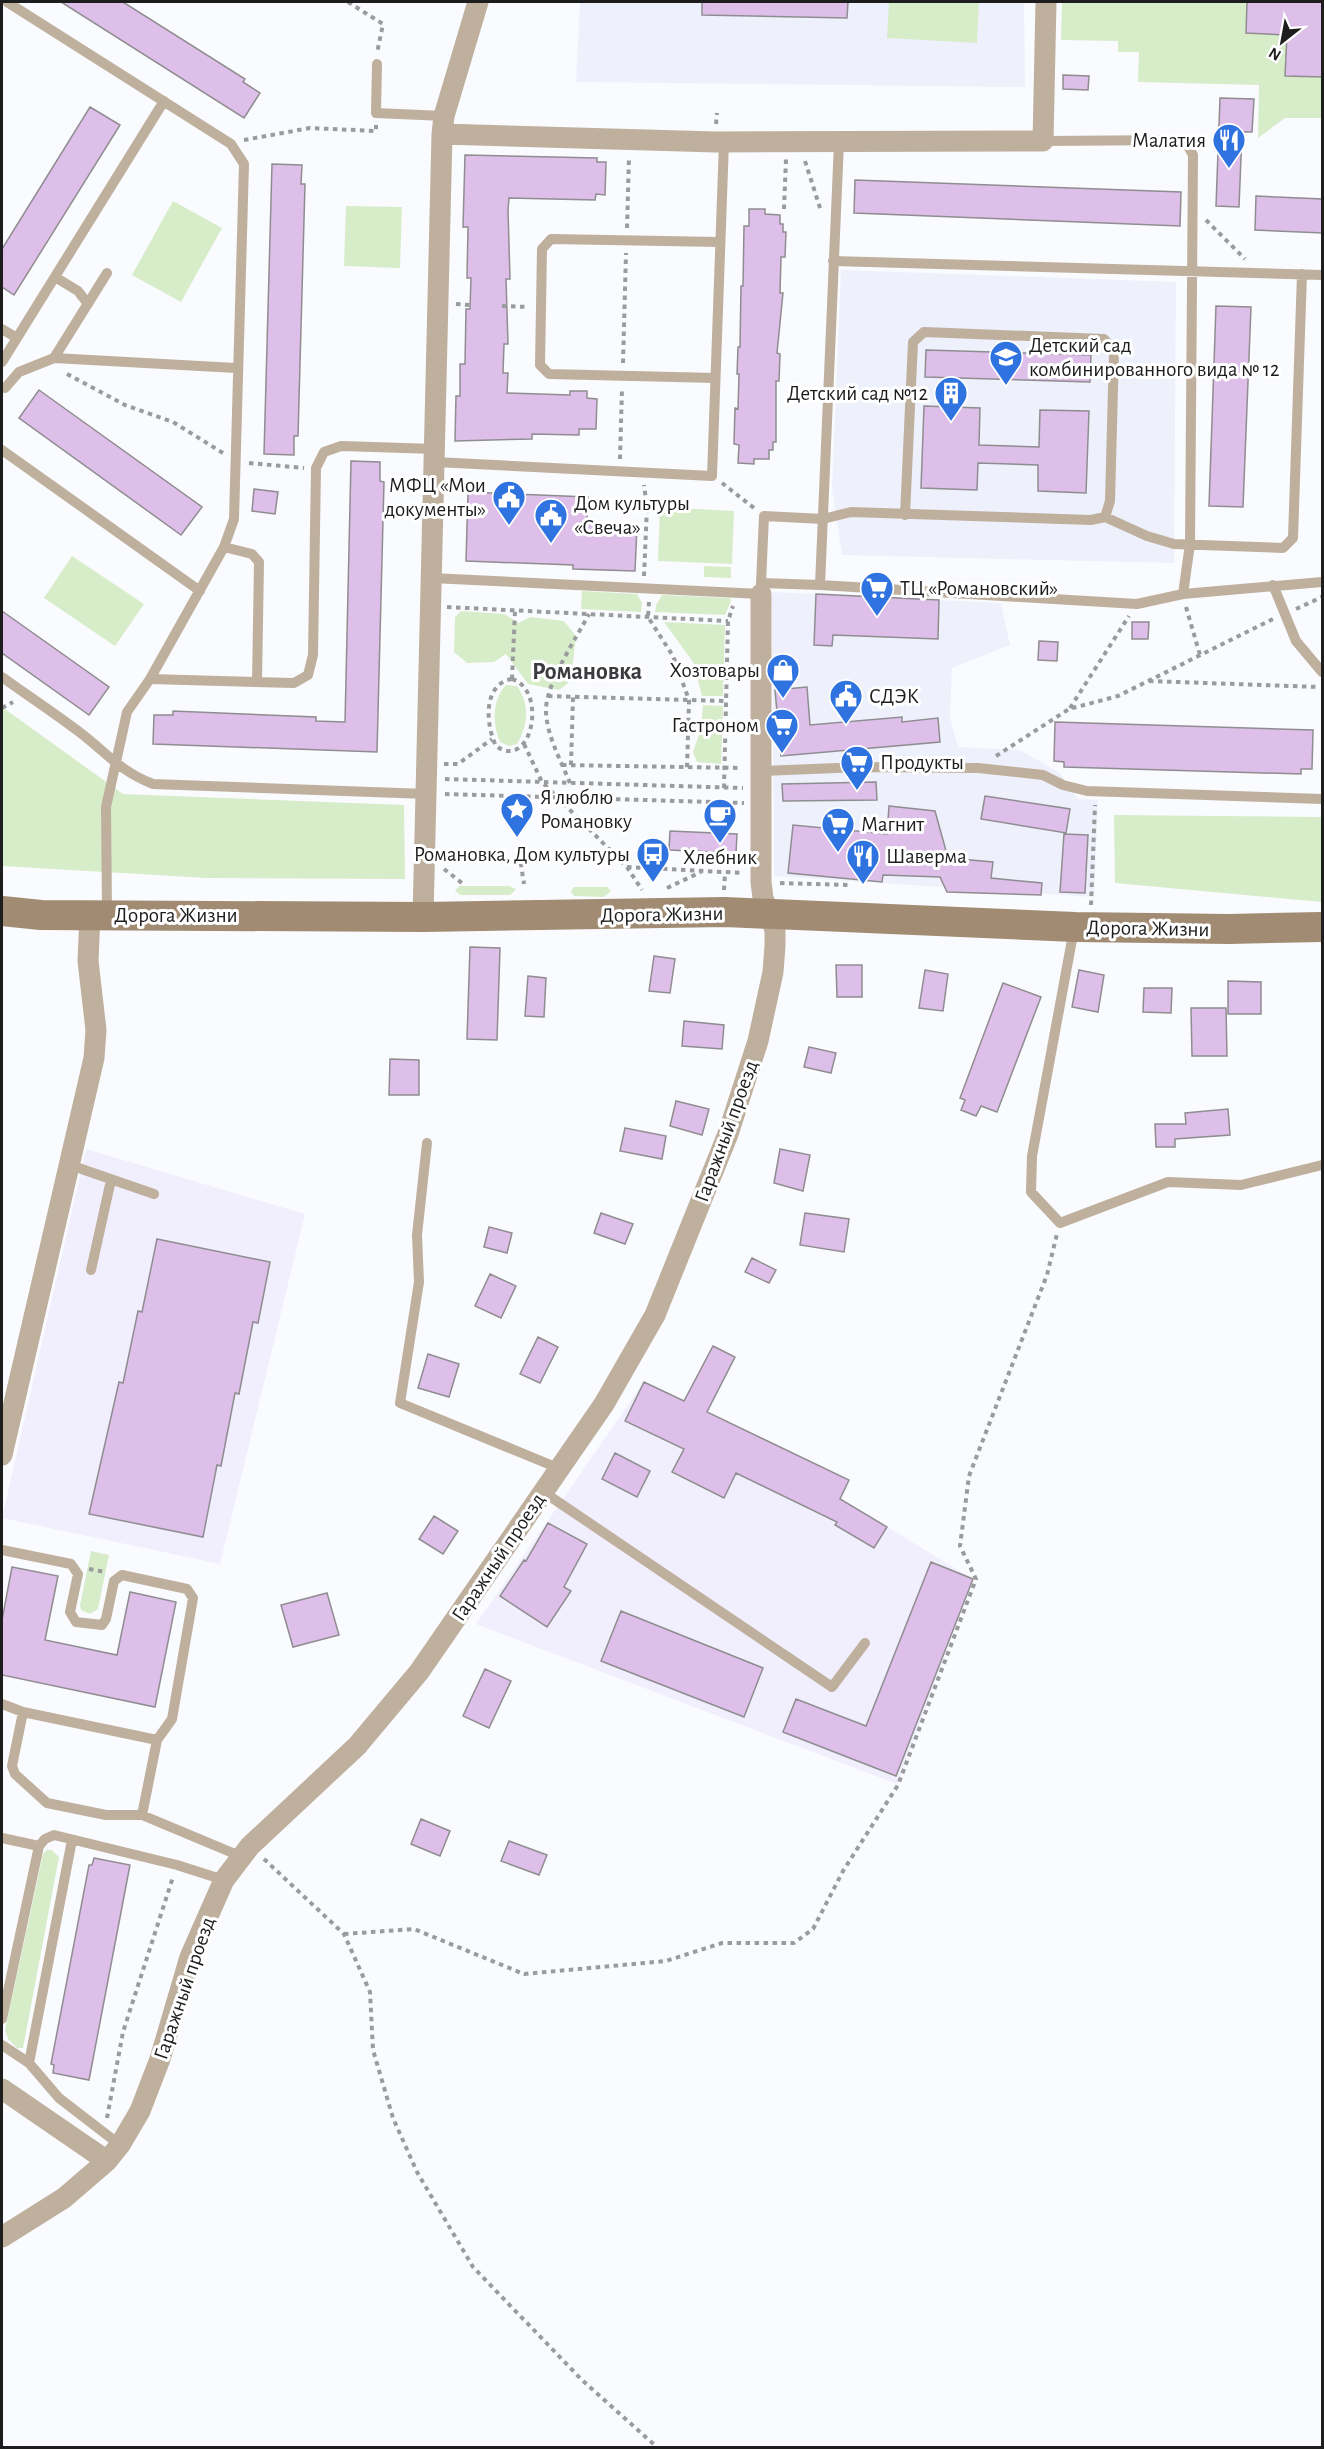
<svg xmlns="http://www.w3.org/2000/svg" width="1324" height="2449" font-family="'Alegreya Sans',sans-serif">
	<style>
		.built { fill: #eef0fc }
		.industrial { fill: #f1effd }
		.green { fill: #d7ecc9 }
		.building { fill: #debfe9; stroke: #8f8d90; stroke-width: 1.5 }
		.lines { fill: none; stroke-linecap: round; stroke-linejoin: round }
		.path { stroke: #9a9b9d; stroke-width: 4; stroke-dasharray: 4.5 4.5; stroke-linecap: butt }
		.lane { stroke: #bfb09e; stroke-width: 10 }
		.street { stroke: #bfb09e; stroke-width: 21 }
		.secondary { stroke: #a18b72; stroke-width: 30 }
		.labels { text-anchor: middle; stroke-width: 6; stroke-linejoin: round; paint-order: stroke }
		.poi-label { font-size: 21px; fill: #1d1d1e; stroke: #fff; text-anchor: start }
		.street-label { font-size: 21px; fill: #1d1d1e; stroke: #fff }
		.quarter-label { font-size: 24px; font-weight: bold; fill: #3b3c3f; stroke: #fff }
	</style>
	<rect width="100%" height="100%" fill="#fafbff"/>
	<path class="built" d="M580,2H1024L1025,87L576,82Z
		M841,270L1176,282L1174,563L842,555L832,489Z
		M772,592L1001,603L1010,645L952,668L950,717L958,747L1020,750L1060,773L1078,799L1098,800L1094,897L774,876Z"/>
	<path class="industrial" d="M86,1149L305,1214L220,1564L2,1518Z
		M644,1382L849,1480L841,1499L973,1579L897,1784L476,1624Z"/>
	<path class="green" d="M889,2H979L977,43L887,38Z
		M1062,2H1322V118H1285L1258,138L1259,85L1138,82L1139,52H1118V41L1061,40Z
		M173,201L222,228L181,302L132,275Z
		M346,206L402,207L400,268L344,266Z
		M660,507L734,511L732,564L658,561Z
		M72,556L144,604L115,646L44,598Z
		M704,566L731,567V578L704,577Z
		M582,591L637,594L642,603L641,612L581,609Z
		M662,595L730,598L731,601L725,615L655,612L656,605Z
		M461,611L504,614L519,623L530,617L564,621L576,636L571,681L559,690L528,684L506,654L494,662L467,663L454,652L455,617Z
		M664,622L725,625L723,696H702L693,662Z
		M506,685L517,686C530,704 528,726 517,744L509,746L500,742C492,724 492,700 506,685Z
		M703,705L723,706L721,764L697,762L693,752L701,729Z
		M2,707L123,794L404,805L405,879L207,878L2,866Z
		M1114,815L1322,817V902L1115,883Z
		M460,886H509L516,889L510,895H460L455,890Z
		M574,887H607L611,891L604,897L574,896L571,891Z
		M91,1551L109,1555L98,1609L90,1614L81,1610L80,1605Z
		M47,1850H52L59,1857L23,2048H17L8,2039L5,2030L43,1854Z"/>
	<path class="building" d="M61,2H123L245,79L243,82L260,93L244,118Z
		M702,2H848L847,18L702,15Z
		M1247,2H1323V77L1285,76L1287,35L1246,33Z
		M1063,75L1089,76L1088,90L1063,89Z
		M1220,98L1254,99L1252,132H1242L1239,207L1216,206Z
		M90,107L120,125L14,295L2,287V249Z
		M465,155L597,158V162H606L605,195L596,194L595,200L509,198L508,210L510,279H506L508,344H504L503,373H508L507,393L570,395V391H587V398L597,399L596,429H579V435L532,434V439L455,441L456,396H460V364H465L466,309H470L471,278H467L468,227H463Z
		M272,164L302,165L301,184H305L298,436H294V455L264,454Z
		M855,180L1181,192L1180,226L854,213Z
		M1256,196L1323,199V233L1255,230Z
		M749,209H765V214L780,215V224H783V232H786L785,257H781L780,293H783L777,353L780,354L779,381H776V442H773V450H769V459H754V464L738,463L739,445L734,444L735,408L738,409L739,374H737L738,347H740L741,286H743L744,226H749Z
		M1216,306L1251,307L1243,507L1209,506Z
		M926,350L1091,355L1090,382L925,377Z
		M39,390L202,507L181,535L19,418Z
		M924,406L980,408L979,445L1039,447L1040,410L1089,411L1086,493L1038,491V465L978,463L977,490L921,488Z
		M351,461L380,462V481L384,482L377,752L153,744L154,715H173V711L316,717V721L345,722Z
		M254,489L278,492L275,514L252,511Z
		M468,492L588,497L587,524L637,527L635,571L573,569V565L466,561Z
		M816,594L939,600L938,639L833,635L832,646L814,645Z
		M2,611L109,687L89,715L2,653Z
		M1132,622H1149L1148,639H1132Z
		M1039,641L1058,642L1057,661L1038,660Z
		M807,687L810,725L902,717V722L938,718L940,742L781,756L775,690Z
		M1055,722L1313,730L1312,769H1301V774L1064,767V762L1054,761Z
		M876,782L877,800L783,801L782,784Z
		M985,796L1070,809L1066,833L981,819Z
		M889,806L935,811L948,858L993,862L991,878L1042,883L1041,895L947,892L940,877L883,875L882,882L788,873L793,825L887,834Z
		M670,831L737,834L736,853L669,850Z
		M1064,834L1088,835L1085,893L1060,892Z
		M470,947L500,948L497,1040L467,1039Z
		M654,956L675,959L670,993L649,991Z
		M836,965H862V997H837Z
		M925,970L948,974L943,1011L919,1008Z
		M1079,970L1104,975L1098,1012L1072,1007Z
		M528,976L546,978L544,1017L525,1016Z
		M1228,981L1261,982V1014H1228Z
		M1003,983L1041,997L997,1112L981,1106L976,1116L961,1110L965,1100L960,1098Z
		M1144,988H1172L1171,1013L1143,1012Z
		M1191,1008H1226L1227,1056H1192Z
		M684,1021L724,1025L722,1049L682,1046Z
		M809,1047L836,1053L831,1073L804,1067Z
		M390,1059L419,1060V1095H389Z
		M676,1101L709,1109L702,1135L670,1126Z
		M1228,1109L1230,1135L1175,1139V1147H1156L1155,1124H1186L1185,1113Z
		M625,1128L666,1136L662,1159L620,1151Z
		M780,1149L810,1155L803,1191L774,1183Z
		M601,1213L633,1224L625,1244L594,1233Z
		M805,1213L849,1219L844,1252L800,1245Z
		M489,1227L512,1233L507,1253L484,1247Z
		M157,1239L270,1262L258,1323L253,1322L239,1394L235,1393L221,1466L217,1465L203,1537L89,1514L119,1382L123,1383L138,1311L142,1312Z
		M752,1258L776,1270L769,1283L745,1272Z
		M490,1274L516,1286L501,1318L475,1306Z
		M538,1337L558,1347L540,1383L520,1374Z
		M713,1346L735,1357L707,1412L849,1480L840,1499L887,1527L874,1548L835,1525L837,1522L736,1473L724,1498L672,1472L684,1449L625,1421L644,1382L684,1401Z
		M428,1354L459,1364L449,1397L418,1388Z
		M615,1453L650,1471L637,1497L602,1479Z
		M434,1516L458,1531L443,1554L419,1539Z
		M548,1523L587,1544L564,1587L571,1591L547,1627L500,1596L524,1560L526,1561Z
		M931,1562L973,1579L896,1776L783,1732L796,1699L866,1726Z
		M12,1567L58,1576L45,1640L117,1655L130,1592L176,1602L155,1707L2,1675V1620Z
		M327,1593L339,1635L293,1647L281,1605Z
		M621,1611L763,1668L744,1717L601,1661Z
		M485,1669L511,1681L489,1728L463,1716Z
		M421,1819L450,1831L440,1856L411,1844Z
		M509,1841L547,1855L539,1875L501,1861Z
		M94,1858L130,1865L89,2080L53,2073L54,2065L51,2064L89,1865H92Z"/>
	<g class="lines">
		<path class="path" d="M348,2L383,24L377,53
			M716,124L717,113
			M244,140L310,128L376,131V125
			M805,161L821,211
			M784,209L786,159
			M1206,220L1245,259
			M627,228L629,157
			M456,304L470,305
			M502,306L529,307
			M623,363L626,253
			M67,374L125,405L173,422L223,453
			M620,459L622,388
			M249,463L304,468
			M722,483L754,508
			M644,576L647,507L644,485
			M649,602L648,617L673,656L689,700L687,768
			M447,607L728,621
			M1186,607L1200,655
			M1296,609L1322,597
			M512,679C548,690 532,772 496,746C486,726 482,684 512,679Z
			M512,679L515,611
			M1149,681L1319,687
			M548,696L726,701
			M2,708L13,702
			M1070,708L1129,616
			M524,744L542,782L627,867L642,890
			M996,756L1069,709L1118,696L1273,619
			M444,764H458L492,739
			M562,765L742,768
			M571,765L573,697
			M445,779L743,788
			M570,783C561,761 547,736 546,712C545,684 576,639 589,614
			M724,788L728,621L733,606
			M445,794L744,803
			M518,845L524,884
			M627,867L743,873
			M444,869L462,883
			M780,883L850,885
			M667,888L701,872
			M724,890L725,873
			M1091,905L1095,805
			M89,1569L105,1572
			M264,1859L344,1934L370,1992L373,2050L393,2118L417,2172L473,2267L582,2380L658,2448
			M344,1934L414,1929L524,1974L666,1961L722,1943H794L813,1929L843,1871L898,1785L976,1579L960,1546L969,1476L1047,1275L1057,1234
			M107,2118L123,2032L173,1877"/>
		<path class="lane" d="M7,2L231,144L244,164L234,519L224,547L150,679
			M377,64L376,113L444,116
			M833,261L1322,275
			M55,277L78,291L88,304
			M2,329L17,338
			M54,358L107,273
			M2,362L164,101
			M715,378L549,374L540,365L542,249L551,239L720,242
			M5,388L19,372L54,358L236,368
			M2,450L200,591
			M435,462L712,476L724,142
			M1105,517L1147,536L1174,544L1283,548L1293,538L1302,274
			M224,547L252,554L259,562L257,682
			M431,578L761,594V583L820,585L839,142
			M761,583L764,516L823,519L851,512L1091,520L1105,517L1110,501L1114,350L1104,339L924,332L913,342L905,515
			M820,585L1137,604L1183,594L1190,544L1193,155L1188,146L1179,140L1043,141
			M1273,585L1296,641L1322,672
			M1183,594L1322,582
			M2,677C27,695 53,712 78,731C105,751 119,771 153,784L427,794
			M761,771L862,767L978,768L1043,775L1063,785L1087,791L1322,799
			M107,912L106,807L127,712L150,679L294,683L308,675L313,655L316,468L324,452L341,446L435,449
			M1074,929L1032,1156L1031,1192L1060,1223L1168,1182L1241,1185L1322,1165
			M427,1143L417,1235L419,1282L400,1403L558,1468
			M70,1165L154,1194
			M91,1270L111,1180
			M542,1491L832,1687L865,1643
			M2,1550L71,1564L78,1574L70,1612L76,1622L102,1625L106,1619L114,1581L122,1575L187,1589L193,1598L172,1719L157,1740L142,1815
			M2,1704L23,1712L157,1740
			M23,1712L12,1766L15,1774L47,1803L106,1815H142L240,1856
			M2,1838L39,1846
			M2,2019L39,1846L45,1839L54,1835L177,1865L224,1880
			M2,2045L29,2063L59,2098L120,2145
			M29,2063L72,1840"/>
		<path class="street" d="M442,134L716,142L1043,141L1046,2
			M423,917L442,134L444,116L478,2
			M2,1455L94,1058L96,1030L88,961L90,915
			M2,2089L107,2161
			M2,2237L64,2198L107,2161L120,2145L140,2111L160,2059L190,1957L224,1880L250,1846L357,1746L419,1672L604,1404L655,1315L728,1134L758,1041L773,972L775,946V930L763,898L761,882V594"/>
		<path class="secondary" d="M2,911L41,915L423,917L725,912L1075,927L1229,929L1322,927"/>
	</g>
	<defs>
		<symbol id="restaurant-pin" viewBox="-11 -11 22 30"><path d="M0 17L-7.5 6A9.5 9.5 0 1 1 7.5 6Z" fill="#2e73e0" stroke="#fff"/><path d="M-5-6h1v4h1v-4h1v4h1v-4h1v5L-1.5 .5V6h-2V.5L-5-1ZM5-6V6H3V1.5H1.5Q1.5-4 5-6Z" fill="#fff"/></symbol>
		<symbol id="school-pin" viewBox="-11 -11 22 30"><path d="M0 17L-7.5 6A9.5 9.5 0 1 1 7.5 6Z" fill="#2e73e0" stroke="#fff"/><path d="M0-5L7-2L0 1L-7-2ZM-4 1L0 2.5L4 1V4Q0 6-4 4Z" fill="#fff"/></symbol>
		<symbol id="building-pin" viewBox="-11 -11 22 30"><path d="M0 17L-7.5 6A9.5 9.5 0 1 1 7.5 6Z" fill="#2e73e0" stroke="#fff"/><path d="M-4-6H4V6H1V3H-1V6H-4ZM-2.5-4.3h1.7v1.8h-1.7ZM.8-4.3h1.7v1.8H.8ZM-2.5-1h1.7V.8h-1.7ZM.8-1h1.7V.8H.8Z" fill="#fff"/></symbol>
		<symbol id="civic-pin" viewBox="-11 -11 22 30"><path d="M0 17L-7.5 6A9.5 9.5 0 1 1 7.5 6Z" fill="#2e73e0" stroke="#fff"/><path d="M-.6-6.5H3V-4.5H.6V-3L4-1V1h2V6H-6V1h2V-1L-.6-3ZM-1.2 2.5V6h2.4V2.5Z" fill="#fff"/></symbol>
		<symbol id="supermarket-pin" viewBox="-11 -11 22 30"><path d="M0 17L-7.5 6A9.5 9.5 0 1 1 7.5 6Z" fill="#2e73e0" stroke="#fff"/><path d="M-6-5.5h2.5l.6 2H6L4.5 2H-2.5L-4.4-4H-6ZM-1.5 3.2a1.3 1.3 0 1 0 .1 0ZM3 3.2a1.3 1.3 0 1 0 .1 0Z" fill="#fff"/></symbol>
		<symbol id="shop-pin" viewBox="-11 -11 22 30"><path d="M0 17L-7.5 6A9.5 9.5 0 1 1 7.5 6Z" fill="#2e73e0" stroke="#fff"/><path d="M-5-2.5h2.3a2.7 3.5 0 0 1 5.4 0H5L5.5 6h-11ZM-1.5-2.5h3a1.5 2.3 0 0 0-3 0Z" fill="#fff"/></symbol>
		<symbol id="sight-pin" viewBox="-11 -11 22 30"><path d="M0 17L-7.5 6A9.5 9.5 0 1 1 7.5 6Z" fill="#2e73e0" stroke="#fff"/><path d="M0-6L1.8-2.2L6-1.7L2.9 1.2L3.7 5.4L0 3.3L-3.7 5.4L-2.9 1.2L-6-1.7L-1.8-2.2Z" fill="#fff"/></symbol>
		<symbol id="cafe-pin" viewBox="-11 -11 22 30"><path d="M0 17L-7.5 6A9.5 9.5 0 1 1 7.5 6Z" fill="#2e73e0" stroke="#fff"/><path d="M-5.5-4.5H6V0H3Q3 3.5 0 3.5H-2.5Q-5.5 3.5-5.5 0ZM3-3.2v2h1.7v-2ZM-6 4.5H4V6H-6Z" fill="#fff"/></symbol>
		<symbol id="bus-pin" viewBox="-11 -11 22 30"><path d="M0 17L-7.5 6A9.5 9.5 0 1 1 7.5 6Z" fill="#2e73e0" stroke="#fff"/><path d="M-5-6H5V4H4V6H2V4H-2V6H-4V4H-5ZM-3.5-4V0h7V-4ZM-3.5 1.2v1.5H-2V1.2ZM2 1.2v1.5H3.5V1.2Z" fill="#fff"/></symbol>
	</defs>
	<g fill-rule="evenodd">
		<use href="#restaurant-pin" x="1210" y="121" width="38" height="52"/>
		<use href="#school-pin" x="987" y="338" width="38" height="52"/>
		<use href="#building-pin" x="932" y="374" width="38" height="52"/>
		<use href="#civic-pin" x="490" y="478" width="38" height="52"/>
		<use href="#civic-pin" x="532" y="496" width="38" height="52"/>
		<use href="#supermarket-pin" x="858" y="569" width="38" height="52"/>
		<use href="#shop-pin" x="764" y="651" width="38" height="52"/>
		<use href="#civic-pin" x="827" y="677" width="38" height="52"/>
		<use href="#supermarket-pin" x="763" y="706" width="38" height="52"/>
		<use href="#supermarket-pin" x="838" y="743" width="38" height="52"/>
		<use href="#sight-pin" x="498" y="790" width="38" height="52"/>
		<use href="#cafe-pin" x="701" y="796" width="38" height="52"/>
		<use href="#supermarket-pin" x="819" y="805" width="38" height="52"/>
		<use href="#bus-pin" x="634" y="835" width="38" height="52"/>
		<use href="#restaurant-pin" x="844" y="837" width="38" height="52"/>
	</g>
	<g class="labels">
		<g class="poi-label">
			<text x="1206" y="147" text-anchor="end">Малатия</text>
			<text x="1029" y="352">Детский сад<tspan x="1029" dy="24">комбинированного вида № 12</tspan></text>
			<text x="928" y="400" text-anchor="end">Детский сад №12</text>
			<text x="486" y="492" text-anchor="end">МФЦ «Мои<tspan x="486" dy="24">документы»</tspan></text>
			<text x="574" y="510">Дом культуры<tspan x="574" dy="24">«Свеча»</tspan></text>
			<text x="900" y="595">ТЦ «Романовский»</text>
			<text x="760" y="677" text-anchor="end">Хозтовары</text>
			<text x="869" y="703">СДЭК</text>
			<text x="759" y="732" text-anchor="end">Гастроном</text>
			<text x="880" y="769">Продукты</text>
			<text x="540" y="804">Я люблю<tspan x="540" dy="24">Романовку</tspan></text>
			<text x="861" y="831">Магнит</text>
			<text x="630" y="861" text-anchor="end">Романовка, Дом культуры</text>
			<text x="886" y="863">Шаверма</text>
			<text x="720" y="864" text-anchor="middle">Хлебник</text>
		</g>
		<g class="street-label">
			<text transform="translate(662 914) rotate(-1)" y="7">Дорога Жизни</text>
			<text x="176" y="922">Дорога Жизни</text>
			<text transform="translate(1148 928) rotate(1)" y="7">Дорога Жизни</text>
			<text transform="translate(726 1131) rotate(-70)" y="7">Гаражный проезд</text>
			<text transform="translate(498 1557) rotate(-56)" y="7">Гаражный проезд</text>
			<text transform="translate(184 1988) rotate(-71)" y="7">Гаражный проезд</text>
		</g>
		<g class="quarter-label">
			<text x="587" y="679">Романовка</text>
		</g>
	</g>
	<rect width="1324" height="2449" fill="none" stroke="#1d1d1e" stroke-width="6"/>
	<g transform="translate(1282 42) rotate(211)" stroke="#ffffff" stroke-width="4.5" paint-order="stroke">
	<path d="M0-4.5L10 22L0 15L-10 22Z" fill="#1d1d1e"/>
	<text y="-9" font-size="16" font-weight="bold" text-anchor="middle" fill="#1d1d1e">N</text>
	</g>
</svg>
